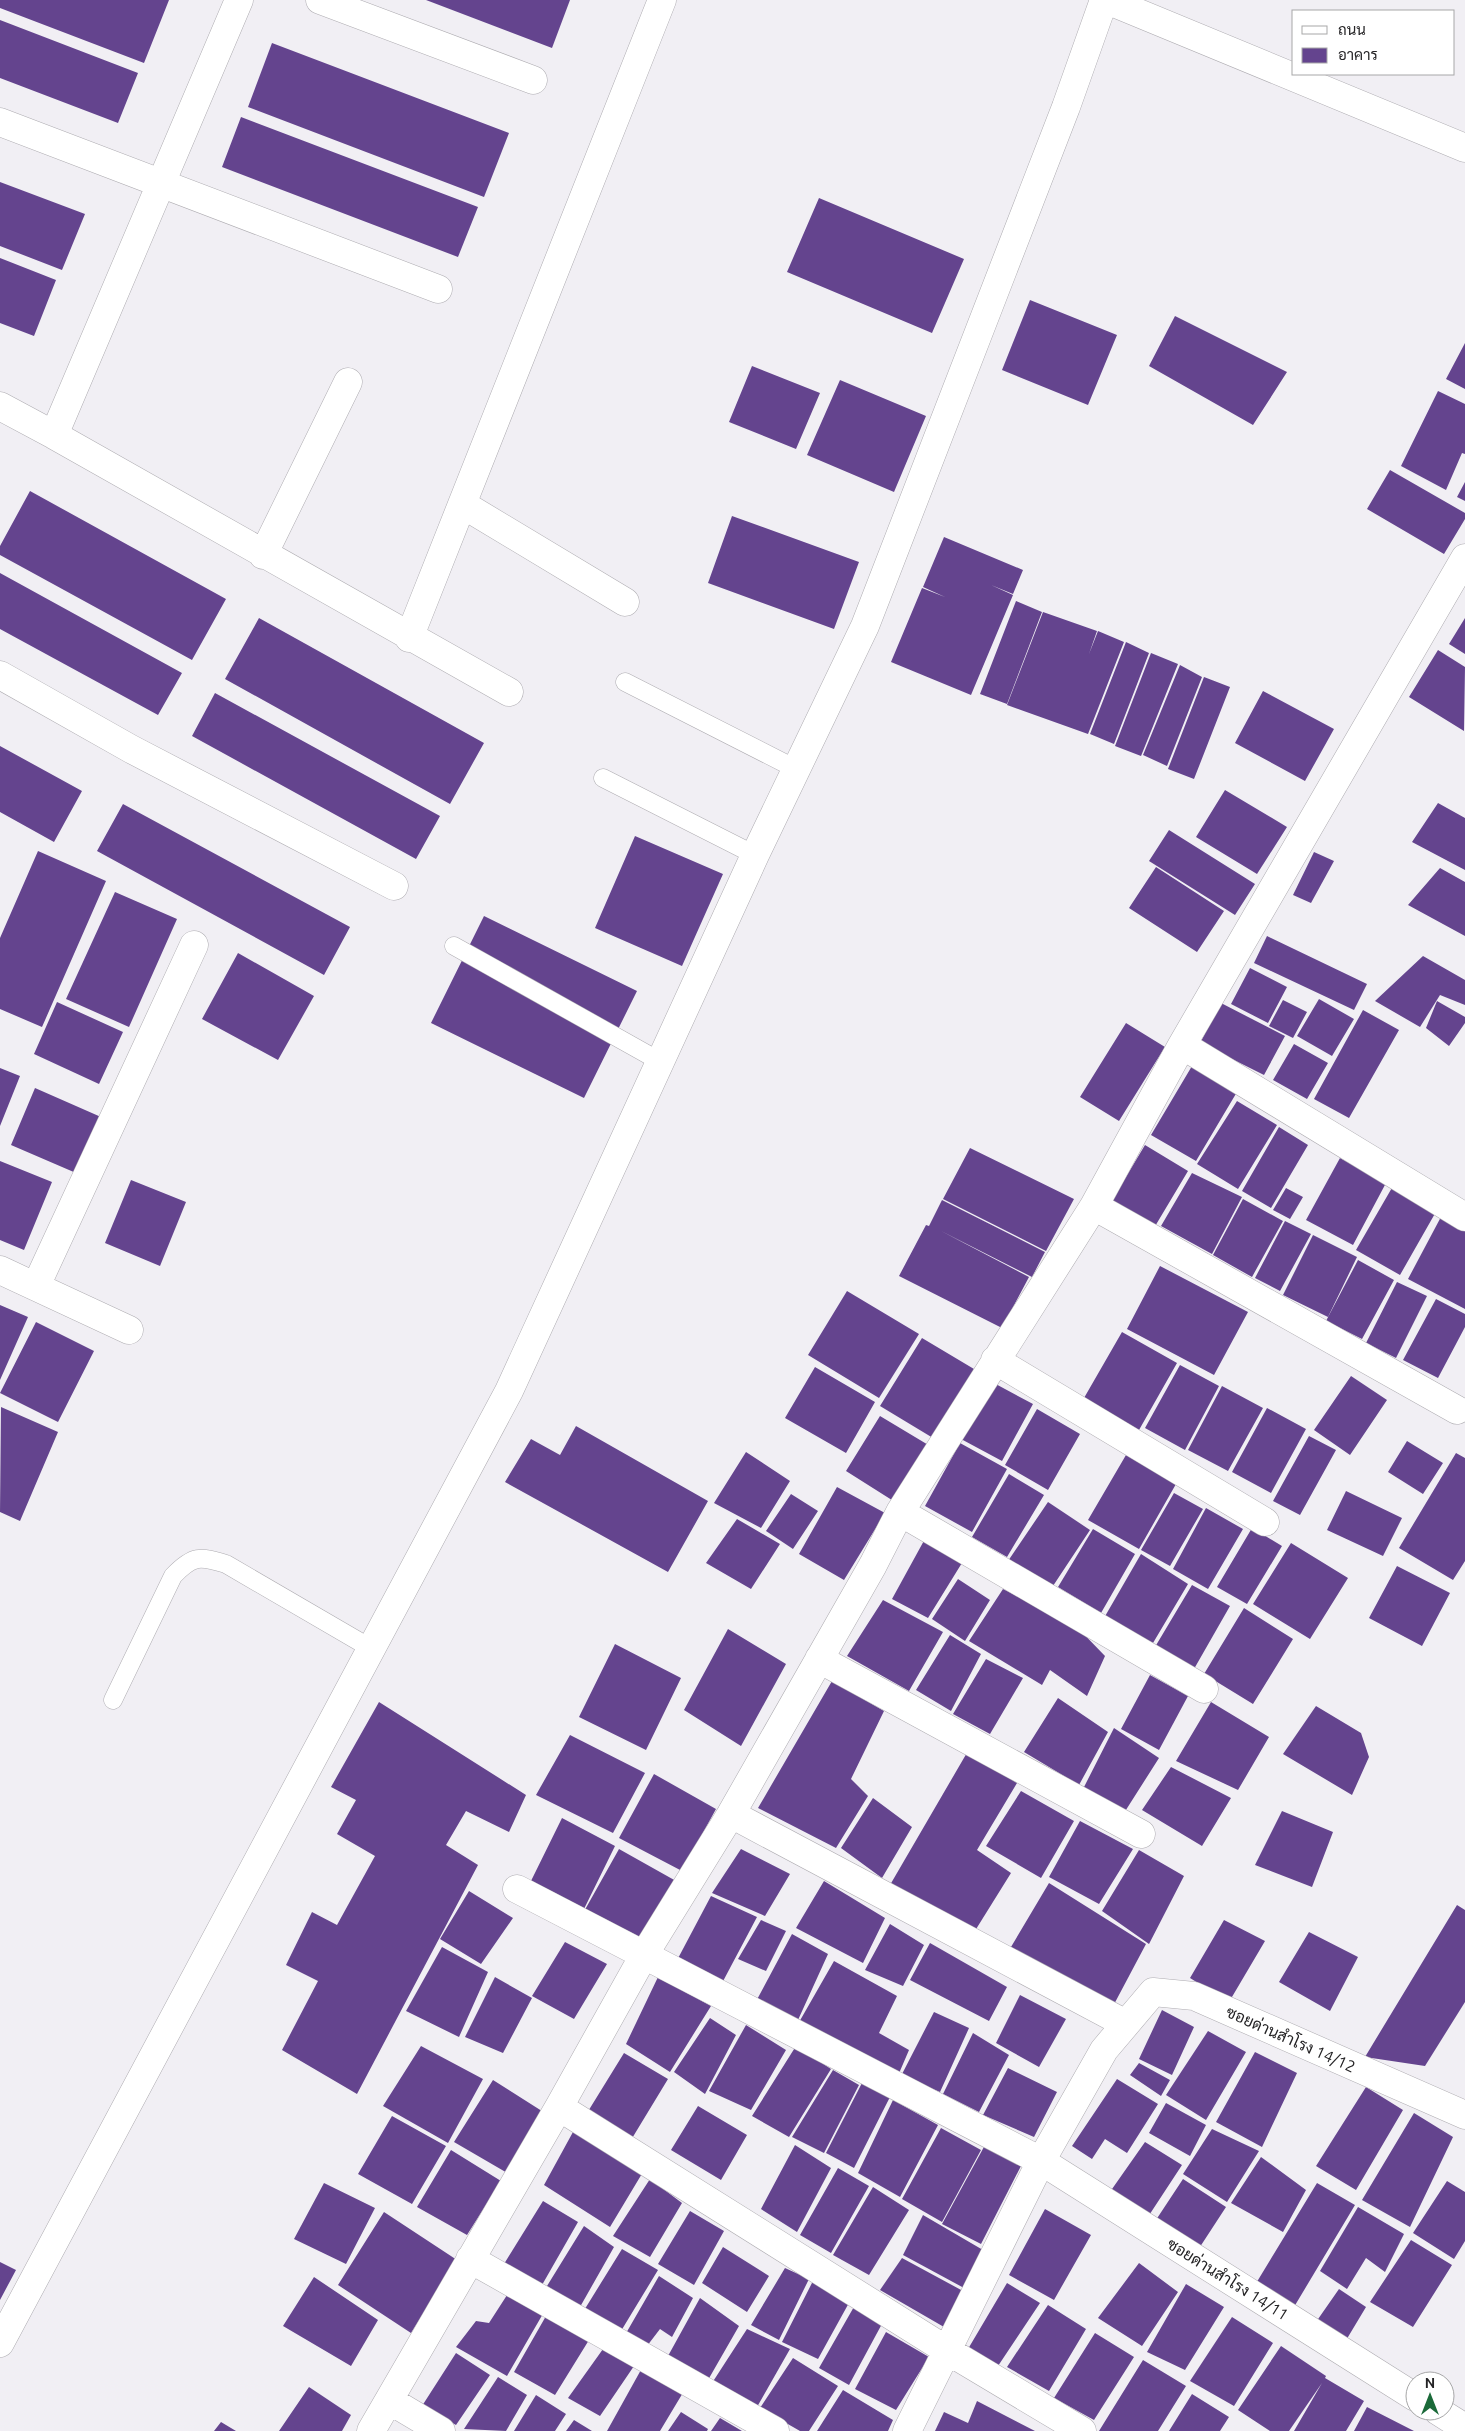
<svg xmlns="http://www.w3.org/2000/svg" width="1465" height="2431" font-family="Ubuntu,Sarabun,sans-serif">
	<style>
		.building { fill: #64448e }
		.lines { fill: none; stroke-linecap: round; stroke-linejoin: round }
		.lane-casing { stroke: #aeacb1; stroke-width: 19 }
		.street-casing { stroke: #aeacb1; stroke-width: 29 }
		.lane { stroke: #fff; stroke-width: 18 }
		.street { stroke: #fff; stroke-width: 28 }
		.labels { text-anchor: middle; stroke-width: 5; stroke-linejoin: round; paint-order: stroke }
		.street-label { font-size: 16px; fill: #242325; stroke: #fff }
	</style>
	<rect width="100%" height="100%" fill="#f1eff4"/>
	<path class="building" d="M0,0H169L144,63L0,8Z
		M426,0H570L552,48Z
		M0,20L138,73L118,123L0,78Z
		M272,43L509,133L484,197L248,107Z
		M241,117L478,207L458,257L222,167Z
		M0,182L85,214L62,270L0,246Z
		M819,198L964,259L932,333L787,272Z
		M0,258L56,280L34,336L0,323Z
		M1030,300L1117,335L1088,405L1002,370Z
		M1175,316L1287,372L1253,425L1149,366Z
		M1465,343V389L1446,379Z
		M752,366L820,393L796,449L729,422Z
		M840,380L926,416L894,492L807,455Z
		M1438,391L1465,404V454L1462,453L1446,490L1401,466Z
		M1390,470L1465,513V519L1444,554L1367,509Z
		M1465,482V501L1457,497Z
		M30,491L226,599L192,660L0,555V546Z
		M732,516L859,562L834,629L708,583Z
		M944,537L1023,570L1013,594L991,585L1013,595L971,695L891,662L922,588L945,597L923,587Z
		M0,573L182,673L158,715L0,629Z
		M1016,601L1042,612L1007,704L980,694Z
		M1043,612L1097,631L1089,654L1098,631L1124,642L1088,734L1007,705Z
		M259,618L484,743L450,804L225,679Z
		M1465,618V654L1449,644Z
		M1126,642L1149,653L1114,744L1090,734Z
		M1438,650L1465,667L1464,731L1409,697Z
		M1151,653L1178,664L1141,756L1115,746Z
		M1180,665L1202,677L1167,766L1143,755Z
		M1204,677L1230,687L1194,779L1168,769Z
		M1263,691L1334,729L1305,781L1235,743Z
		M215,693L440,816L416,859L192,736Z
		M0,746L82,791L54,842L0,812Z
		M1225,790L1287,827L1257,874L1196,837Z
		M1438,803L1465,818V870L1412,842Z
		M123,804L350,927L324,975L97,851Z
		M1169,830L1255,884L1235,915L1149,861Z
		M635,836L723,874L682,966L595,928Z
		M38,851L106,881L42,1027L0,1009V938Z
		M1314,852L1334,861L1311,903L1293,895Z
		M1156,867L1224,911L1197,952L1129,908Z
		M1440,868L1465,882V936L1408,905Z
		M115,892L177,919L129,1027L66,999Z
		M484,916L637,991L584,1098L431,1023Z
		M1267,936L1367,984L1354,1010L1254,963Z
		M238,953L314,996L278,1060L202,1019Z
		M1423,956L1465,980V1005L1440,995L1420,1027L1375,1001Z
		M1250,968L1287,987L1268,1023L1231,1004Z
		M1319,999L1354,1019L1332,1056L1297,1036Z
		M1283,1000L1307,1012L1293,1038L1269,1026Z
		M1437,1001L1465,1017V1023L1449,1046L1426,1028Z
		M57,1002L123,1032L99,1084L34,1054Z
		M1221,1003L1285,1036L1264,1075L1200,1043Z
		M1363,1010L1399,1030L1349,1118L1314,1099Z
		M1126,1023L1165,1047L1119,1121L1080,1097Z
		M1294,1044L1328,1063L1307,1099L1273,1080Z
		M1192,1066L1237,1092L1196,1161L1151,1135Z
		M0,1068L20,1076L0,1126Z
		M35,1088L101,1117L76,1173L11,1145Z
		M1237,1101L1277,1125L1238,1189L1197,1164Z
		M1279,1127L1308,1145L1271,1208L1242,1191Z
		M1145,1145L1188,1171L1154,1228L1111,1202Z
		M970,1148L1074,1199L1046,1251L943,1199Z
		M1340,1158L1386,1183L1353,1245L1306,1220Z
		M0,1161L52,1182L24,1250L0,1240Z
		M1192,1173L1242,1197L1212,1254L1161,1226Z
		M131,1180L186,1202L160,1266L105,1243Z
		M1393,1186L1437,1210L1400,1275L1356,1250Z
		M1286,1188L1303,1197L1290,1219L1273,1210Z
		M1243,1199L1283,1221L1252,1277L1213,1255Z
		M942,1200L1045,1252L1032,1277L941,1231L1029,1277L1002,1328L899,1276L926,1225L929,1226Z
		M1442,1215L1465,1227V1309L1408,1279Z
		M1285,1221L1311,1234L1280,1291L1255,1278Z
		M1313,1235L1357,1257L1328,1317L1283,1295Z
		M1358,1260L1394,1280L1362,1339L1326,1321Z
		M1160,1266L1248,1312L1214,1375L1127,1329Z
		M1397,1282L1427,1296L1396,1358L1366,1343Z
		M847,1291L919,1334L879,1398L808,1355Z
		M1436,1299L1465,1314V1327L1438,1378L1403,1360Z
		M0,1305L28,1317L0,1380Z
		M36,1322L94,1351L58,1422L0,1393Z
		M1122,1332L1177,1363L1139,1430L1084,1398Z
		M922,1338L974,1369L933,1438L880,1406Z
		M1180,1365L1219,1386L1185,1450L1145,1428Z
		M815,1367L875,1402L846,1453L785,1418Z
		M1351,1376L1387,1400L1350,1455L1314,1430Z
		M992,1382L1033,1404L1002,1461L961,1439Z
		M1222,1386L1263,1408L1228,1471L1188,1450Z
		M1,1407L58,1432L20,1521L0,1512Z
		M1267,1408L1306,1429L1271,1493L1232,1472Z
		M1037,1409L1080,1434L1048,1490L1005,1465Z
		M880,1416L930,1446L895,1502L846,1471Z
		M576,1426L708,1501L668,1572L505,1482L531,1439L560,1455Z
		M1309,1436L1336,1450L1300,1515L1273,1501Z
		M1407,1441L1443,1463L1423,1494L1388,1472Z
		M960,1443L1007,1469L972,1532L925,1506Z
		M746,1452L790,1481L761,1528L714,1503Z
		M1456,1453L1465,1458V1561L1453,1580L1399,1548Z
		M1126,1455L1176,1484L1139,1549L1088,1520Z
		M1009,1474L1044,1495L1007,1557L972,1537Z
		M837,1487L885,1513L844,1580L799,1554Z
		M1346,1491L1402,1518L1383,1556L1327,1530Z
		M1174,1493L1203,1509L1170,1566L1141,1550Z
		M791,1494L818,1511L793,1549L766,1531Z
		M1048,1502L1090,1530L1051,1589L1008,1561Z
		M1206,1508L1243,1529L1208,1589L1173,1569Z
		M737,1519L780,1544L751,1589L706,1563Z
		M1252,1528L1282,1546L1247,1604L1217,1587Z
		M1093,1529L1135,1554L1101,1613L1058,1587Z
		M926,1537L965,1558L928,1618L892,1599Z
		M1291,1543L1348,1578L1310,1639L1253,1604Z
		M1141,1554L1188,1584L1153,1643L1104,1618Z
		M1397,1566L1450,1593L1422,1646L1369,1618Z
		M958,1579L990,1600L965,1641L932,1619Z
		M1192,1585L1230,1606L1194,1669L1155,1647Z
		M1003,1589L1074,1624L1105,1656L1087,1696L1050,1670L1042,1685L969,1641Z
		M883,1600L943,1632L909,1691L847,1656Z
		M1244,1608L1293,1639L1253,1704L1204,1674Z
		M728,1629L786,1664L741,1746L684,1710Z
		M950,1635L981,1654L951,1711L916,1690Z
		M615,1644L681,1678L646,1750L579,1717Z
		M986,1659L1023,1678L990,1734L953,1714Z
		M1150,1675L1188,1696L1159,1750L1121,1729Z
		M832,1681L884,1711L851,1779L868,1796L836,1848L758,1808Z
		M1058,1698L1108,1732L1079,1785L1024,1752Z
		M379,1702L526,1795L509,1832L466,1811L446,1845L478,1865L357,2094L282,2050L318,1981L286,1965L312,1912L337,1925L375,1856L337,1834L356,1800L331,1787Z
		M1211,1702L1269,1737L1238,1790L1176,1761Z
		M1316,1706L1361,1733L1369,1757L1352,1795L1283,1754Z
		M1114,1728L1159,1758L1124,1813L1083,1789Z
		M570,1735L645,1773L613,1833L536,1795Z
		M968,1751L1017,1783L977,1850L1011,1873L973,1934L890,1885Z
		M1171,1767L1231,1798L1202,1846L1142,1810Z
		M654,1774L716,1809L682,1871L619,1838Z
		M1021,1791L1074,1821L1041,1878L986,1846Z
		M873,1798L912,1827L882,1878L841,1848Z
		M1282,1811L1333,1832L1312,1887L1255,1865Z
		M562,1818L615,1846L583,1911L530,1883Z
		M1080,1821L1133,1849L1099,1904L1049,1877Z
		M619,1849L676,1881L640,1946L582,1915Z
		M741,1849L790,1874L765,1916L712,1893Z
		M1139,1850L1184,1876L1149,1944L1102,1911Z
		M824,1881L885,1918L863,1963L796,1928Z
		M1049,1883L1146,1944L1111,2010L1008,1952Z
		M469,1891L513,1918L481,1964L440,1939Z
		M711,1896L757,1917L721,1985L675,1964Z
		M1457,1905L1465,1910V2002L1425,2066L1365,2057Z
		M761,1920L786,1931L766,1971L738,1959Z
		M1224,1920L1265,1941L1229,2002L1190,1978Z
		M890,1924L924,1945L903,1986L865,1970Z
		M1309,1932L1358,1957L1330,2011L1279,1982Z
		M792,1934L828,1954L798,2020L753,2007Z
		M565,1942L607,1964L574,2019L532,1996Z
		M930,1943L1007,1987L989,2021L910,1980Z
		M442,1947L488,1972L459,2037L406,2011Z
		M834,1961L897,1996L879,2033L909,2050L897,2078L798,2024Z
		M495,1977L532,1998L503,2053L465,2037Z
		M658,1977L711,2006L670,2072L626,2044Z
		M1020,1995L1066,2019L1039,2067L996,2043Z
		M1162,2010L1194,2027L1172,2075L1139,2059Z
		M934,2012L969,2028L940,2092L901,2076Z
		M710,2018L736,2035L705,2094L674,2072Z
		M746,2025L786,2050L751,2110L709,2091Z
		M1208,2031L1246,2052L1206,2120L1166,2095Z
		M973,2033L1009,2055L979,2112L943,2094Z
		M421,2046L483,2079L448,2143L383,2106Z
		M796,2046L831,2069L789,2137L752,2116Z
		M1255,2052L1297,2073L1262,2147L1216,2122Z
		M624,2053L668,2079L631,2140L587,2113Z
		M1139,2063L1170,2080L1161,2096L1130,2075Z
		M1008,2068L1057,2092L1034,2137L983,2115Z
		M833,2070L859,2085L824,2153L792,2137Z
		M1117,2079L1158,2104L1127,2153L1105,2139L1092,2159L1072,2146Z
		M493,2080L545,2113L509,2174L454,2142Z
		M863,2081L890,2097L854,2168L826,2153Z
		M1366,2087L1403,2110L1356,2190L1316,2166Z
		M893,2100L938,2125L900,2197L858,2173Z
		M1166,2103L1206,2125L1190,2156L1149,2133Z
		M698,2106L747,2135L721,2180L671,2150Z
		M1414,2113L1453,2137L1410,2227L1362,2200Z
		M392,2116L446,2146L412,2204L358,2174Z
		M941,2128L981,2150L942,2222L902,2199Z
		M1212,2129L1259,2151L1227,2202L1183,2174Z
		M573,2132L646,2167L610,2227L544,2185Z
		M1145,2142L1182,2165L1142,2226L1105,2199Z
		M795,2145L831,2168L797,2232L761,2209Z
		M985,2145L1021,2166L981,2244L942,2224Z
		M451,2150L501,2181L467,2235L417,2207Z
		M1261,2157L1306,2190L1283,2232L1231,2203Z
		M838,2168L869,2186L831,2253L800,2235Z
		M650,2179L682,2203L650,2257L613,2236Z
		M1183,2179L1226,2207L1196,2253L1150,2229Z
		M1447,2181L1465,2192V2241L1454,2259L1413,2233Z
		M324,2183L375,2208L346,2264L294,2239Z
		M1317,2183L1355,2205L1294,2307L1255,2285Z
		M873,2187L909,2210L869,2275L833,2255Z
		M543,2201L578,2222L542,2285L504,2264Z
		M1358,2207L1404,2234L1385,2272L1366,2258L1347,2289L1320,2271Z
		M1045,2209L1091,2235L1054,2300L1009,2275Z
		M690,2211L724,2231L694,2285L658,2264Z
		M384,2212L457,2260L411,2333L338,2285Z
		M923,2215L983,2250L964,2288L903,2255Z
		M584,2226L614,2247L580,2307L547,2286Z
		M1411,2240L1452,2265L1413,2327L1370,2302Z
		M723,2247L769,2276L747,2312L702,2283Z
		M622,2249L658,2270L621,2331L583,2312Z
		M902,2258L963,2291L944,2327L880,2290Z
		M0,2262L16,2270L0,2300Z
		M1139,2263L1178,2292L1142,2346L1098,2318Z
		M785,2268L809,2279L779,2340L751,2325Z
		M659,2276L693,2298L672,2337L660,2329L647,2346L625,2335Z
		M314,2277L378,2320L351,2366L283,2326Z
		M814,2279L850,2301L818,2359L782,2342Z
		M1007,2283L1040,2303L998,2366L968,2349Z
		M1186,2284L1224,2307L1185,2370L1147,2352Z
		M1339,2289L1366,2307L1345,2342L1316,2322Z
		M509,2292L544,2312L507,2376L456,2347L476,2321L489,2323Z
		M700,2298L739,2326L708,2380L668,2356Z
		M855,2305L883,2322L849,2385L819,2368Z
		M1048,2305L1086,2329L1049,2391L1007,2367Z
		M546,2316L589,2340L555,2395L514,2372Z
		M1232,2317L1273,2343L1234,2406L1190,2381Z
		M747,2329L790,2349L757,2407L712,2383Z
		M886,2332L929,2357L896,2410L855,2389Z
		M1095,2333L1134,2357L1094,2420L1054,2398Z
		M1281,2346L1326,2376L1325,2378L1364,2401L1346,2431H1294L1322,2383L1289,2431H1270L1238,2410Z
		M603,2349L634,2366L600,2416L568,2398Z
		M456,2353L490,2375L456,2425L422,2406Z
		M793,2358L838,2386L809,2431H800L760,2408Z
		M1143,2360L1186,2386L1158,2431H1099Z
		M642,2368L684,2391L660,2431H607Z
		M498,2377L527,2395L506,2431L464,2429Z
		M309,2387L351,2415L342,2431H279Z
		M843,2390L893,2420L888,2431H817Z
		M1192,2394L1229,2417L1220,2431H1169Z
		M536,2395L566,2414L555,2431H514Z
		M977,2401L1035,2431H935L944,2412L968,2423Z
		M1367,2407L1414,2431H1354Z
		M681,2412L708,2429L707,2431H668Z
		M720,2418L742,2431H711Z
		M574,2420L592,2431H566Z
		M221,2422L236,2431H214Z"/>
	<g class="lines">
		<defs>
			<path id="lane" d="M625,682L796,769
				M603,778L755,855
				M454,946L661,1062
				M113,1700L173,1576C193,1555 200,1556 226,1564L372,1649"/>
			<path id="street" d="M320,0L533,80
				M1107,0L1465,148
				M0,122L438,289
				M0,406L54,435L239,0
				M54,435L509,692
				M462,504L625,602
				M263,555L348,382
				M409,638L662,0
				M0,675L131,749L394,886
				M1182,1045L1465,1217
				M1094,1206L1457,1410
				M0,1270L129,1330
				M36,1286L194,945
				M995,1360L1265,1522
				M900,1512L1204,1689
				M819,1659L1141,1834
				M731,1814L1126,2024
				M517,1889L1041,2161L1415,2397
				M559,2107L948,2351L1082,2431
				M470,2259L775,2431
				M0,2343L509,1391L755,855L865,626L1066,107L1104,0
				M389,2400L441,2431
				M1438,2411L1465,2428
				M371,2431L559,2107L644,1955L731,1814L873,1565L900,1512L1094,1206L1182,1045L1465,558
				M907,2431L1041,2161L1104,2050L1153,1992L1194,1996L1465,2115"/>
		</defs>
		<use href="#lane" class="lane-casing"/>
		<use href="#street" class="street-casing"/>
		<use href="#lane" class="lane"/>
		<use href="#street" class="street"/>
	</g>
	<g class="labels">
		<g class="street-label">
			<text transform="translate(1291 2039) rotate(24)" y="6">ซอยด่านสำโรง 14/12</text>
			<text transform="translate(1228 2279) rotate(32)" y="6">ซอยด่านสำโรง 14/11</text>
		</g>
	</g>
	<rect x="1292" y="10" width="162" height="65" fill="#ffffff" stroke="#a7a7a8"/>
	<rect x="1302" y="26" width="25" height="8" fill="#ffffff" stroke="#a7a7a8"/>
	<text x="1338" y="35" font-size="15" fill="#242325">ถนน</text>
	<rect x="1302" y="48" width="25" height="15" fill="#64448e" stroke="#a7a7a8"/>
	<text x="1338" y="60" font-size="15" fill="#242325">อาคาร</text>
	<g transform="translate(1430 2396)"><circle r="24" fill="#ffffff" stroke="#a7a7a8"/>
	<path d="M0-4L9 19L0 12L-9 19Z" fill="#1b6a39"/>
	<text y="-8" font-size="14" font-weight="bold" text-anchor="middle" fill="#242325">N</text>
	</g>
</svg>
